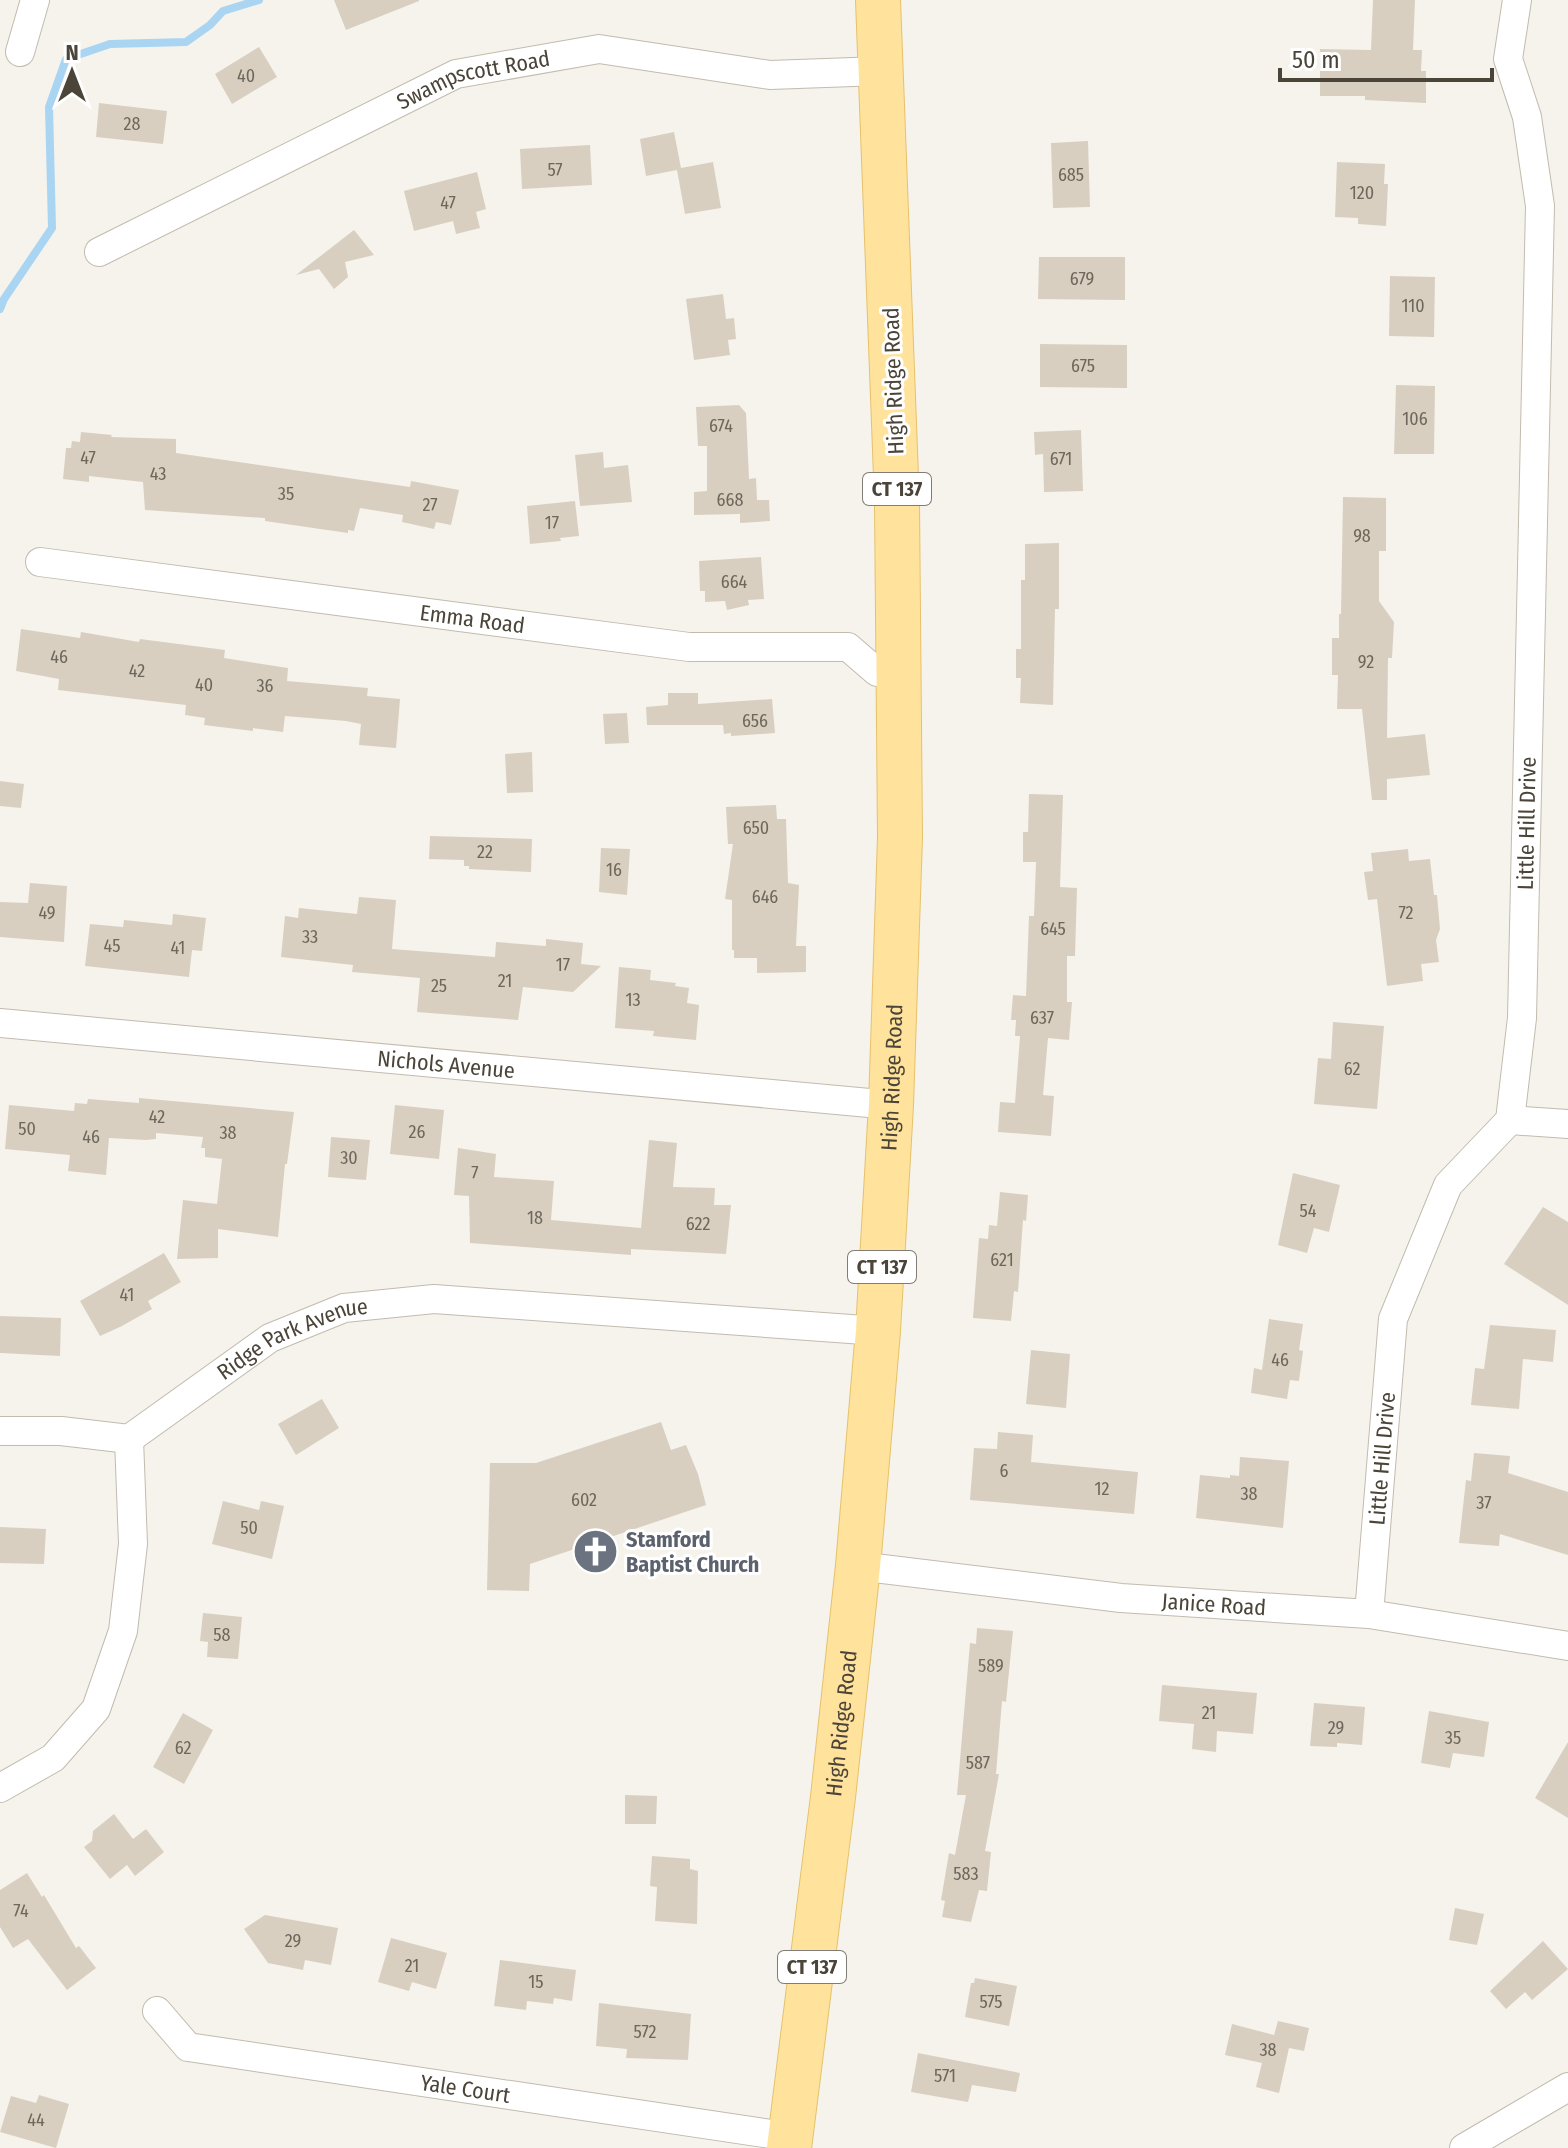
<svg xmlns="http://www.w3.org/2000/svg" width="1568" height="2148" font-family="'Fira Sans Condensed',sans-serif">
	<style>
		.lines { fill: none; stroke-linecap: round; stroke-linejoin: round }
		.stream { stroke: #a9d4f2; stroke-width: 8 }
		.building { fill: #d8cfc1 }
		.minor-casing { stroke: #c2bbae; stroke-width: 30 }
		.primary-casing { stroke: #e6c16a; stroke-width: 46 }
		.minor { stroke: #fff; stroke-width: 28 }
		.primary { stroke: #ffe39c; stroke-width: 44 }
		.labels { text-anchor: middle; stroke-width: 6; stroke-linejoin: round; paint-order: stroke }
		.number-label { font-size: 18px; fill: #6e675b }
		.shield { fill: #fff; stroke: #817c74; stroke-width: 2 }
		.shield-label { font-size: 20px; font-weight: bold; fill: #4b4439 }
		.street-label { font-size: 22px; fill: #4b4439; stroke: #fff }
		.worship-label { font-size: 22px; font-weight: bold; fill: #5b616d; stroke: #fff; text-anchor: start }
	</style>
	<rect width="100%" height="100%" fill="#f6f3ec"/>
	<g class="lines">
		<path class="stream" d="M0,309L4,299L52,228L49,107L66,59L110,44L186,42L210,25L223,11L259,0"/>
	</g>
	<path class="building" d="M334,0H419V1L346,30Z
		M1373,0H1415L1413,50H1422L1421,71H1426V103L1365,100V96H1320V49L1371,50Z
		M259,47L277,77L232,104L215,74Z
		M99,103L167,111L163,144L96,137Z
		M674,132L681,168L713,162L721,208L685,214L677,170L646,176L640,139Z
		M1088,141L1090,207L1053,208L1051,143Z
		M590,145L592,185L522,189L520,149Z
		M1337,162L1385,164L1384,184H1388L1386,226L1358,224V218L1335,217Z
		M477,172L486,209L476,212L480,228L456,234L453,221L414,231L404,191Z
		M354,230L374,255L345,262L348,277L334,289L319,269L296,275Z
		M1039,257H1125V300L1038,299Z
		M1390,276L1435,277L1434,337L1389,336Z
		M723,294L726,319L734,318L736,339L728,340L730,355L694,360L686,299Z
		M1040,344L1127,345V388L1040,387Z
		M1396,385L1435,386L1434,454H1394Z
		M739,405L746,413L749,479L756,478L757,500H769L770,521L740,523V514L694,515V492L707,491V446H698L696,407Z
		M1081,430L1083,491L1044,492L1043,454L1035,455L1034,432Z
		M81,432L112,435L111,437L176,439V453L410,487L411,481L459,490L451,525L436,522L434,529L402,522L403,515L360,508L354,531L348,530V533L265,521V518L145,510L143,482L89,476V482L63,479L66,448H71L72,441L80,442Z
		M603,452L604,468L628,465L632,502L580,506L575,455Z
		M1343,497L1386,498V551H1379V601L1394,622L1392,658H1388L1387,738L1425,734L1430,775L1387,779V800H1372L1362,709H1337L1338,675H1332V638H1339V614H1341Z
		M575,501L579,536L560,538L561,541L530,544L527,506Z
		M1059,543V609H1055L1053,705L1020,703L1021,678H1016V649H1021V580H1025V544Z
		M761,557L764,599L748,600L749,605L727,610L725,601L705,602V591H700L699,561Z
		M21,629L80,638L81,632L139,642L140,639L225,650L224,658L288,668L287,681L368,688L367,696L400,699L396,748L359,745L361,724L346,721L285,716L283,732L253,728V731L204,725L205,718L185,715L186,705L58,690L59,679L16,671Z
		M668,693H698V704L772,699L775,733L731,736V733L724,734L723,725H647L646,707L668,705Z
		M627,713L629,743L605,744L603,714Z
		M532,752L533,792L507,793L505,754Z
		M0,781L24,784L21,808L0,806Z
		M1029,794L1063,795L1060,887L1077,888L1075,956H1067V1002H1072L1069,1040L1048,1038L1043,1095L1054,1096L1051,1136L998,1132L1000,1102L1015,1103L1020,1036H1015L1016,1020H1011L1013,995L1026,996L1029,916H1034L1036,862H1023V832H1028Z
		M776,805L777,819H786L788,883L799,885L796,946H806V972L757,973V958H734V950H732V900L725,899L733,844H728L726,807Z
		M430,836L532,839L531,872L469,869V866H464V860L429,859Z
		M601,848L630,849L627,895L599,892Z
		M1408,849L1409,861L1430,859L1434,895H1437L1440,929L1436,940L1439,962L1421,964L1423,981L1387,986L1377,899L1368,900L1364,872L1373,871L1371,853Z
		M30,883L67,886L64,942L0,937V902L28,903Z
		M359,897L396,900L392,949L495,957L496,942L546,946V939L583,943L581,964L601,966L573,992L523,987L518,1020L417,1012L420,978L352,972L353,965L281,957L285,916L298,918L299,908L357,914Z
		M173,914L206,918L202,951L192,950L189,977L85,966L90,924L123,927L124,920L172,925Z
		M619,967L651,970L650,980L676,983L675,986L689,988L687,1003L699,1005L696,1040L653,1036L654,1031L615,1028Z
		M1333,1022L1384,1026L1377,1109L1314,1104L1318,1058L1331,1059Z
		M139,1098L294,1112L287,1164H285L278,1237L218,1229V1258L177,1259L183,1200L217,1204L222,1159L205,1157V1148H201L203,1137L156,1133V1139L146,1140L109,1138L106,1175L68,1171L70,1155L5,1149L9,1105L74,1111L75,1103L87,1104L88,1099L139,1103Z
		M395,1105L444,1110L439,1159L390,1154Z
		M331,1137L370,1140L366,1180L328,1177Z
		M649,1140L677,1143L673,1187L715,1188L714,1205H731L726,1254L631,1249V1255L470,1243L469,1196L454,1195L458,1148L496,1154L494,1177L554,1181L551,1220L641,1228Z
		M1293,1173L1340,1185L1329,1232L1314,1228L1307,1253L1278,1245Z
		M1000,1192L1028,1195L1026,1221L1023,1220L1018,1292L1014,1291L1011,1321L973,1318L979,1238L988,1239L989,1225L997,1226Z
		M1543,1207L1568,1222V1305L1504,1264Z
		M164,1253L181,1282L148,1301L152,1309L122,1326L100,1336L80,1301Z
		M0,1316L61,1318L60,1356L0,1353Z
		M1269,1319L1303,1324L1299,1350L1303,1351L1299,1381L1290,1380L1287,1399L1251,1393L1254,1368L1262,1370Z
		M1490,1325L1556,1330L1553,1362L1523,1359L1519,1409L1471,1405L1475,1368L1484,1369Z
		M1031,1350L1070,1354L1066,1408L1026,1404Z
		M322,1399L339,1428L296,1455L278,1424Z
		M661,1422L671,1450L686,1445L698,1474L706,1505L530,1564L529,1591L487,1590L490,1463H536Z
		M998,1432L1033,1435L1031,1462L1138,1472L1134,1514L970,1500L974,1448L997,1449Z
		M1474,1453L1510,1456L1508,1473L1568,1492V1555L1500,1534L1499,1546L1459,1543L1466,1480L1471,1481Z
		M1240,1457L1289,1461L1283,1528L1196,1518L1200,1475L1230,1478V1475L1239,1476Z
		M223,1501L259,1510L261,1501L284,1506L272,1559L212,1544Z
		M0,1527L46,1529L44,1564L0,1563Z
		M203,1613L242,1617L238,1659L207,1657L208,1642L200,1641Z
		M977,1628L1013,1631L1006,1702L1002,1701L996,1774H999L985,1851L991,1852L987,1891L979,1890L971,1922L942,1917L945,1901L941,1900L949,1853L955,1855L966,1795H957L970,1643L976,1644Z
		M1162,1685L1257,1693L1253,1734L1217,1731L1216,1752L1192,1749L1194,1724L1159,1721Z
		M1314,1703L1365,1707L1362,1745L1337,1743V1747L1310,1746Z
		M1429,1711L1489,1722L1484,1757L1453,1753L1450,1768L1421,1763Z
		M183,1713L213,1730L184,1784L153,1767Z
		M1568,1742V1818L1535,1798Z
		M625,1795L657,1796L656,1824H625Z
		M114,1814L133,1839L146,1829L164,1852L135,1876L127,1865L110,1879L84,1847L92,1841L93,1831Z
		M652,1856L690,1859V1869L698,1871L697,1924L655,1921L657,1887L650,1886Z
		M27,1873L42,1897L44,1895L76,1948L79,1946L96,1968L67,1990L28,1939L13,1948L0,1927V1890Z
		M1455,1908L1484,1914L1477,1945L1449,1940Z
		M265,1915L338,1928L331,1965L305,1960L303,1970L268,1963L244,1929Z
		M391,1938L447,1953L436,1989L412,1982L409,1991L378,1982Z
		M1543,1941L1568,1969L1532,2000L1525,1992L1506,2009L1490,1991Z
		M500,1960L576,1970L572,2001L554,1998L553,2004L527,2001L526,2010L494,2006Z
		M975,1978L1017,1986L1009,2026L965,2017L971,1983H974Z
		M599,2003L691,2014L688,2060L626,2058L627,2049L596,2046Z
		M1278,2021L1309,2028L1304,2051L1289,2048L1279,2093L1256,2087L1262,2063L1225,2055L1232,2024L1274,2035Z
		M918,2053L1020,2073L1016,2092L972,2085L968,2102L911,2092Z
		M39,2095L69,2104L56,2148L0,2132L11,2096L36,2103Z"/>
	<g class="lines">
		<defs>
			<g id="minor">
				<path d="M20,52L35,0"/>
				<path id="s1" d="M99,252L456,74L599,49L770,75L881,71"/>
				<path id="s2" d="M40,562L689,647H848L877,672L899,675"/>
				<path id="s3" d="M0,1023L891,1105"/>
				<path d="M1510,1120L1568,1124"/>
				<path d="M0,1431H61L129,1439"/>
				<path id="s4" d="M129,1439L270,1338L344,1308L434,1299L878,1331"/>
				<path id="s5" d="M858,1566L1121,1598L1369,1614L1568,1646"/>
				<path id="s6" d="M1369,1614L1393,1319L1448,1185L1510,1120L1522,1018L1540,206L1527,117L1508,59L1517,0"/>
				<path d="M0,1788L53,1758L96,1709L123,1631L133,1544L129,1439"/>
				<path id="s7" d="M157,2011L188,2047L791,2137"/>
				<path d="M1464,2148L1568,2087"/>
			</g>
			<g id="primary">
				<path id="s8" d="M789,2148L833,1797L858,1566L878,1331L891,1105L900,837L897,503L878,0"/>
			</g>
		</defs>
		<use href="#minor" class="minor-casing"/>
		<use href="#primary" class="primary-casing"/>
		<use href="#minor" class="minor"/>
		<use href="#primary" class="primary"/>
	</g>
	<defs>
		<symbol id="church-disc" viewBox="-11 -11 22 22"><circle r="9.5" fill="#6b7280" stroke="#fff"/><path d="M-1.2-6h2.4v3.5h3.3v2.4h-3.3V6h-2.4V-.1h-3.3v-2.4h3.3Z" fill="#fff"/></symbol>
	</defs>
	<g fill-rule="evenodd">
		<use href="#church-disc" x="570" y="1526" width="51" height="51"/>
	</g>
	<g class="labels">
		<g class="number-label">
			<text x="246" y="82">40</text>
			<text x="132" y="130">28</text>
			<text x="555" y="176">57</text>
			<text x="1071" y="181">685</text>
			<text x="1362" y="199">120</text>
			<text x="448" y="209">47</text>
			<text x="1082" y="285">679</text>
			<text x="1413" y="312">110</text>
			<text x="1083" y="372">675</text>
			<text x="1415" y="425">106</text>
			<text x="721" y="432">674</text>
			<text x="88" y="464">47</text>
			<text x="1061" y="465">671</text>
			<text x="158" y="480">43</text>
			<text x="286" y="500">35</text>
			<text x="730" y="506">668</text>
			<text x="430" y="511">27</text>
			<text x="552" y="529">17</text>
			<text x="1362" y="542">98</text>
			<text x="734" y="588">664</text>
			<text x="59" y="663">46</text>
			<text x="1366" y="668">92</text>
			<text x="137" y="677">42</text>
			<text x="204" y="691">40</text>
			<text x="265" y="692">36</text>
			<text x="755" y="727">656</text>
			<text x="756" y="834">650</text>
			<text x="485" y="858">22</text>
			<text x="614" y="876">16</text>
			<text x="765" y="903">646</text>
			<text x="47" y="919">49</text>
			<text x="1406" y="919">72</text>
			<text x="1053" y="935">645</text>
			<text x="310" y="943">33</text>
			<text x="112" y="952">45</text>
			<text x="178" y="954">41</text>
			<text x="563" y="971">17</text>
			<text x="505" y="987">21</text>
			<text x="439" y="992">25</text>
			<text x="633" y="1006">13</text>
			<text x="1042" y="1024">637</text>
			<text x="1352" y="1075">62</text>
			<text x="157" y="1123">42</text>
			<text x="27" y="1135">50</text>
			<text x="417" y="1138">26</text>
			<text x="228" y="1139">38</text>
			<text x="91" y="1143">46</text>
			<text x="349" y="1164">30</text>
			<text x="475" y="1179">7</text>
			<text x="1308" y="1217">54</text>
			<text x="535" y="1224">18</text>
			<text x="698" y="1230">622</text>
			<text x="1002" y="1266">621</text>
			<text x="127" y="1301">41</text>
			<text x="1280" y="1366">46</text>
			<text x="1004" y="1477">6</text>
			<text x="1102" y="1495">12</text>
			<text x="1249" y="1500">38</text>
			<text x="584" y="1506">602</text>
			<text x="1484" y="1509">37</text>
			<text x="249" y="1534">50</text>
			<text x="222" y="1641">58</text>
			<text x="991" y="1672">589</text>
			<text x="1209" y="1719">21</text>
			<text x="1336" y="1734">29</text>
			<text x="1453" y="1744">35</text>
			<text x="183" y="1754">62</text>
			<text x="978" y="1769">587</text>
			<text x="966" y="1880">583</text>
			<text x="21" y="1917">74</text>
			<text x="293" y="1947">29</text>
			<text x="412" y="1972">21</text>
			<text x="536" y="1988">15</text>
			<text x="991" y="2008">575</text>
			<text x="645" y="2038">572</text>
			<text x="1268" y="2056">38</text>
			<text x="945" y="2082">571</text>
			<text x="36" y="2126">44</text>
		</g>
		<g class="shield">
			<rect x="863" y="473" width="68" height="32" rx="6"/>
			<rect x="848" y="1251" width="68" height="32" rx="6"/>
			<rect x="778" y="1951" width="68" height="32" rx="6"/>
		</g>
		<g class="shield-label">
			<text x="897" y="496">CT 137</text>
			<text x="882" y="1274">CT 137</text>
			<text x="812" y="1974">CT 137</text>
		</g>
		<g class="street-label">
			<text dy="8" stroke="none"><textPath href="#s1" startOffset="414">Swampscott Road</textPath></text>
			<text transform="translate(893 381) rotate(-92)" y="8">High Ridge Road</text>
			<text dy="8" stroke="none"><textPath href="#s2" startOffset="436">Emma Road</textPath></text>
			<text dy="8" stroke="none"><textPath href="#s6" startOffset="828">Little Hill Drive</textPath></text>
			<text dy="8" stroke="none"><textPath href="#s3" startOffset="448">Nichols Avenue</textPath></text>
			<text dy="8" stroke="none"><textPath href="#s8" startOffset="1076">High Ridge Road</textPath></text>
			<text dy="8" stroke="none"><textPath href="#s4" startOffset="194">Ridge Park Avenue</textPath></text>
			<text dy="8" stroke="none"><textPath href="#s6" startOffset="156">Little Hill Drive</textPath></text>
			<text dy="8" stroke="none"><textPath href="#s5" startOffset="358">Janice Road</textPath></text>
			<text dy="8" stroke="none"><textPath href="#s8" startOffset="428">High Ridge Road</textPath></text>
			<text dy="8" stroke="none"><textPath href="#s7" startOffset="328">Yale Court</textPath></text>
		</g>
		<g class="worship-label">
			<text x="626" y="1547">Stamford<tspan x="626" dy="25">Baptist Church</tspan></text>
		</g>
	</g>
	<g transform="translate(72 72)" stroke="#ffffff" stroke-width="6" paint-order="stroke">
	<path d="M0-6L14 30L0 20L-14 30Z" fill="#4b4439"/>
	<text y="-12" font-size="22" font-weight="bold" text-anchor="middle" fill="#4b4439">N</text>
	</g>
	<path d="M1280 68v12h212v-12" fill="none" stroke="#4b4439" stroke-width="4"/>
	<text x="1292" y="68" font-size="24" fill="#4b4439" stroke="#ffffff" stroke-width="6" paint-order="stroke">50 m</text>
</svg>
